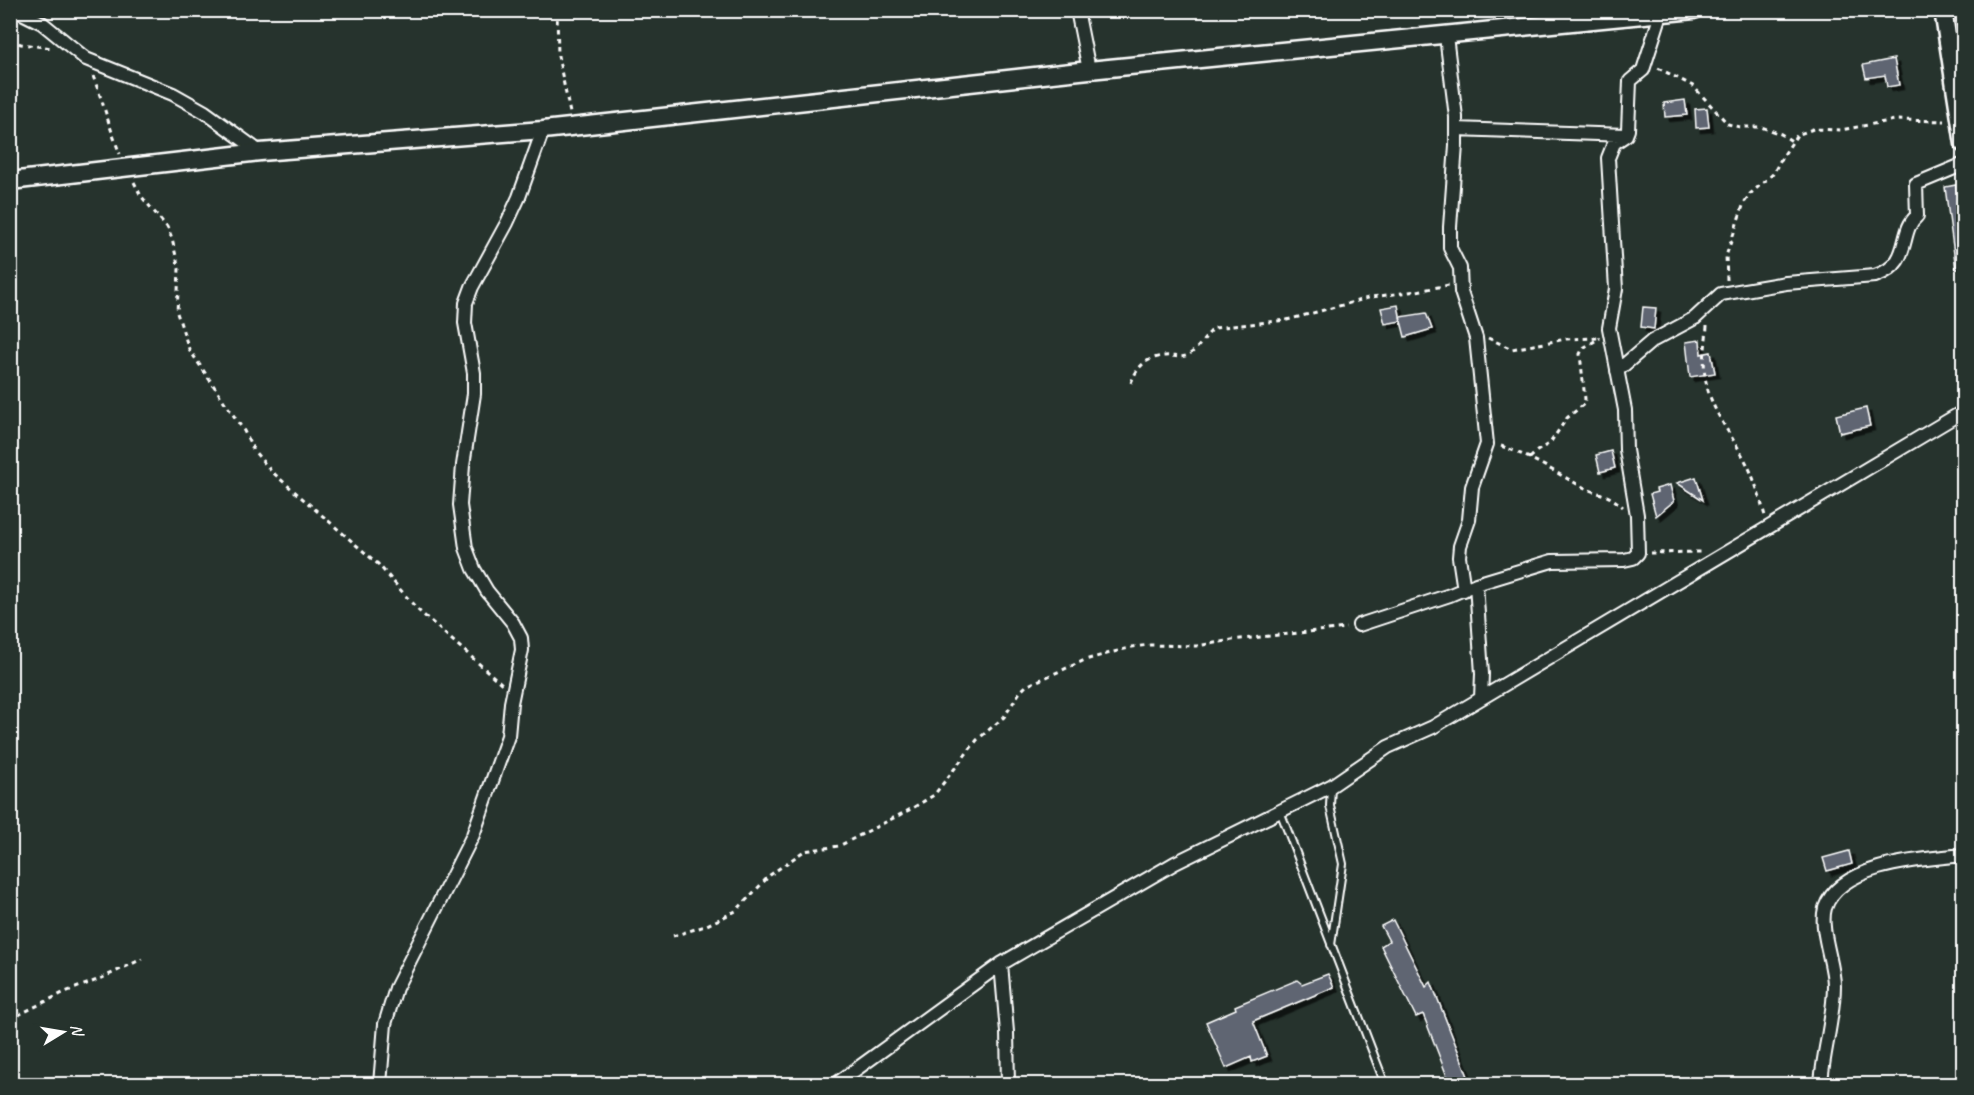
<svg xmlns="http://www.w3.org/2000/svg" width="1974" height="1095" font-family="Caveat,sans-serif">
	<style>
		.building { fill: #5e6572; stroke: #fff; stroke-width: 1.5; filter: url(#shadow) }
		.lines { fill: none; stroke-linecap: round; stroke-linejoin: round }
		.lane-casing { stroke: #fff; stroke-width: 10 }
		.street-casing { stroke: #fff; stroke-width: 16 }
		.secondary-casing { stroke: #fff; stroke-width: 21 }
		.path { stroke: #fff; stroke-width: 3; stroke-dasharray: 4.5 4.5; stroke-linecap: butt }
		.lane { stroke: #26332d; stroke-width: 6 }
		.street { stroke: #26332d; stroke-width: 12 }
		.secondary { stroke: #26332d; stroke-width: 16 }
	</style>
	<defs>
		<filter id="shadow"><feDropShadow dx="4.5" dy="4.5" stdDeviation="0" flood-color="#0009"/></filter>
	</defs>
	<rect width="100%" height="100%" fill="#26332d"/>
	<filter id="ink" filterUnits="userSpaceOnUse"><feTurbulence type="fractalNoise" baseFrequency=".0167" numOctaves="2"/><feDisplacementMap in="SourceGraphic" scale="12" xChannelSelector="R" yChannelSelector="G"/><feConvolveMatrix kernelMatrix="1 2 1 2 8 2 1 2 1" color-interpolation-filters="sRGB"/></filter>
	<g filter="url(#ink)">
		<path class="building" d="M1894,59L1899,85L1887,87L1885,75L1866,78L1863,65Z
			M1685,100L1687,115L1665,117L1664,103Z
			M1707,108L1709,127L1696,128L1695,109Z
			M1956,185L1960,214L1964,213V269H1956L1945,187Z
			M1398,305L1401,321L1385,324L1381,308Z
			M1643,307L1656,308L1654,329L1641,327Z
			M1426,313L1432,329L1405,337L1400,317Z
			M1700,340L1701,354L1711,352L1715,373L1690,377L1686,342Z
			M1866,408L1870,426L1840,433L1836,415Z
			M1611,451L1615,468L1600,472L1596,455Z
			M1696,477L1703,500L1677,483Z
			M1670,485L1674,501L1656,516L1650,494L1657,492L1656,489Z
			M1849,851L1852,864L1827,871L1823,858Z
			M1393,920L1426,987L1431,982L1471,1084H1450L1423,1014L1416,1017L1381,946L1389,941L1381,926Z
			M1328,974L1334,987L1253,1021L1267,1056L1252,1062L1251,1057L1226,1068L1206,1022L1236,1009L1235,1006L1297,980L1302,984Z"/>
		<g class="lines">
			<defs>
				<path id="lane" d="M1331,787L1330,806L1343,864L1331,945
					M1280,811L1385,1084"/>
				<path id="street" d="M16,10L42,23L86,59L173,94L205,112L260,152
					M1077,10L1089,70
					M1446,36L1456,117V145L1450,227V248L1460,268L1461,292L1476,338L1487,444L1472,487L1469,520L1460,546L1459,557L1464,590
					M1456,129L1626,135
					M1617,371L1652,341L1695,318L1721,294L1786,283L1875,276C1913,264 1898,231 1917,216L1916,184L1964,164
					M1476,584L1482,674L1481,698
					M1359,625L1450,595L1476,584L1552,561L1624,560L1633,558L1638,553L1637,515L1626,450L1625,410L1609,328L1616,289L1608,158L1614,143L1626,135L1628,130L1630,81L1643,70L1661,14
					M1001,964L1007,1032L1008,1084
					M380,1084L385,1024L396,988L473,835L508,736L511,703L522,650L521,638L513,623L487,591L474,569L466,548L460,505L463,465L474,394V373L465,323L466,303L472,287L507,223L519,197L543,130
					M836,1084L1001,964L1175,863L1331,786L1388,747L1433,727L1964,411
					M1821,1084C1823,1051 1834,1019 1834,985C1834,963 1819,930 1825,908C1840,863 1924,859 1964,855"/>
				<path id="secondary" d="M1943,10L1964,144
					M10,181L260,152L543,130L1089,70L1694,10"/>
			</defs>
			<use href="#lane" class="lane-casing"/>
			<use href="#street" class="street-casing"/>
			<use href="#secondary" class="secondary-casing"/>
			<path class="path" d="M557,10L558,56L570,113
				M10,40L21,44L52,48
				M1658,68L1693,86L1728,124L1740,127H1761L1781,134L1793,142
				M93,76C103,102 110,129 120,154
				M134,182L141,196L167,227L172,239L179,269L177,313L189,349L244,431L254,451L271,471L378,564L418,610L502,684
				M1727,280L1726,256L1744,203L1750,194L1773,174L1781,159L1797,135L1813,129L1841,130L1895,120L1945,121
				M1707,326C1706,344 1702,364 1706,382C1712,413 1733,436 1747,464C1755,480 1760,498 1765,516
				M1488,338L1512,349L1566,339L1598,338
				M1131,383C1137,367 1146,357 1165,356C1173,355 1180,359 1188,355C1199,349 1205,336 1214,328L1287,320L1372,297L1417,291L1449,285
				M1501,446C1531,456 1557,474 1585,488C1602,496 1606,492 1623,507
				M1530,458L1537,451L1550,443L1567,418L1584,404L1585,399L1580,354L1583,348L1600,338
				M1650,553L1700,552
				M673,936L705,926L736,911L770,875L804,851L839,846L911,809L934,795L977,740L1004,717L1020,692L1026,686L1085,660L1132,647L1150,645L1197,646L1232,640L1346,628
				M10,1019L65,992L100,979L142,959"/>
			<use href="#lane" class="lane"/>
			<use href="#street" class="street"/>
			<use href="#secondary" class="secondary"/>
		</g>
	</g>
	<rect width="1974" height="1095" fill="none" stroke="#26332d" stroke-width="36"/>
	<rect x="18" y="18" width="1938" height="1059" fill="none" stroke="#fff" stroke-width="2" filter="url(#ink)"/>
	<g transform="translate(63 1032) rotate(79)" stroke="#26332d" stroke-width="4.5" paint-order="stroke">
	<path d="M0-4.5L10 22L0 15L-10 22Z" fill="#ffffff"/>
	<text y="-9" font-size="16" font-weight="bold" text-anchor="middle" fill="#ffffff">N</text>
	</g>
</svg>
